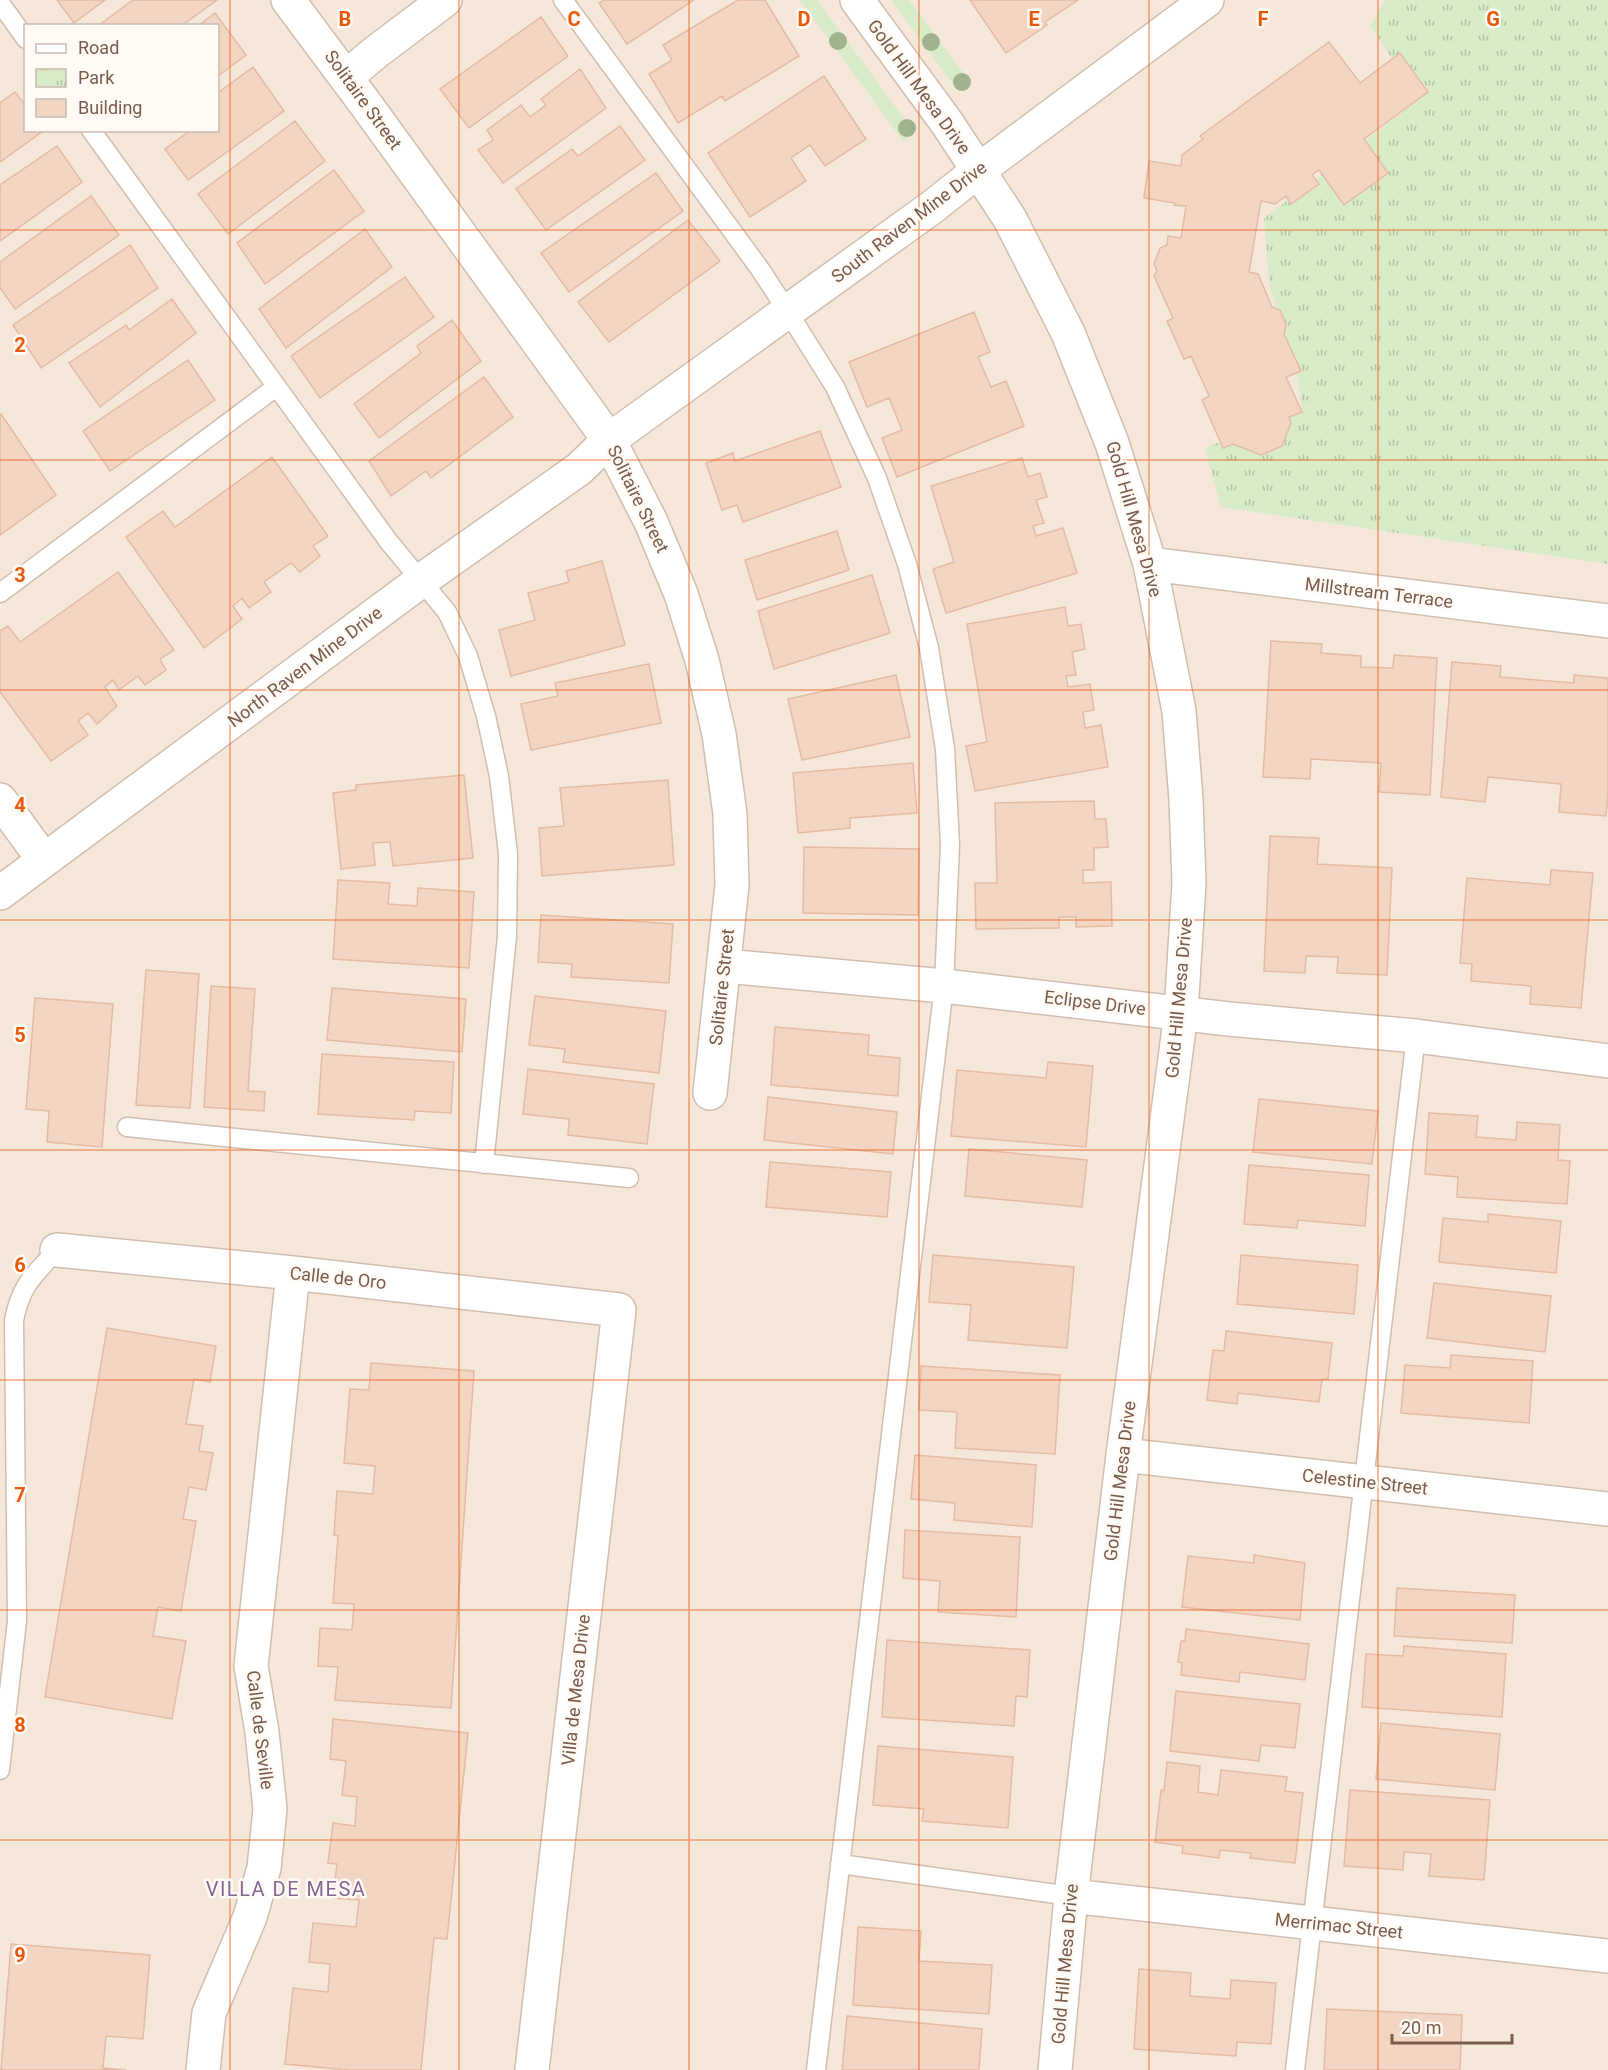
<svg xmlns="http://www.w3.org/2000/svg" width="1608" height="2070" font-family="Roboto,sans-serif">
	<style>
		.residential { fill: #f5e8da; fill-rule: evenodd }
		.green { fill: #d8ecc9 }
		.park { fill: url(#park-tufts) }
		.building { fill: #f3d5c3; stroke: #e6bba3; stroke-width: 1.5 }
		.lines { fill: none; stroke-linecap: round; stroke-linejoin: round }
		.service-casing { stroke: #d1beb0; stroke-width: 21 }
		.minor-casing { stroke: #d1beb0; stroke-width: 36 }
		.service { stroke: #fff; stroke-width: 18 }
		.minor { stroke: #fff; stroke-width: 33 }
		.tree { fill: #a0b28e }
		.grid { fill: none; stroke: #e8590c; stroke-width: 1.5; stroke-opacity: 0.55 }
		.labels { text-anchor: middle; stroke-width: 5; stroke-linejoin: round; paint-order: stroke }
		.street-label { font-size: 18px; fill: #7a5c4d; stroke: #fffaf3 }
		.neighbourhood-label { font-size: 20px; letter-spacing: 1.5px; fill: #846695; stroke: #fffaf3 }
		.grid-label { font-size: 20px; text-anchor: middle; font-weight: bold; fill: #e8590c; stroke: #fffaf3; stroke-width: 5; stroke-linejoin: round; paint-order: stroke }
	</style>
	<defs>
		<pattern id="park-tufts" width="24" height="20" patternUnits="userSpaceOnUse" patternTransform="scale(1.5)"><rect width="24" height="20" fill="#d8ecc9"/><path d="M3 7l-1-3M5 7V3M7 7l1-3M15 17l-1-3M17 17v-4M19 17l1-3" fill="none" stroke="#b4c2a5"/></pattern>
	</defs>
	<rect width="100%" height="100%" fill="#fdf6ec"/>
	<path class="residential" d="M0,0H1608V2070H0ZM26,26H218V130H26Z"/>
	<path class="green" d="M800,0H817L914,132L903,141Z
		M891,0H909L970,82L958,91Z"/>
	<path class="park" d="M1385,0H1608V564L1221,507L1205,448L1302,409L1298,380L1269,283L1264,218L1420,99L1370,26Z"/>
	<path class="building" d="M57,0H105L74,23Z
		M133,0H217L181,26H98Z
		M604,0H694L627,44L599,3Z
		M738,0H765L799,56L725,101L722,96L678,123L649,74L672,60L663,45Z
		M970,0H1078L1045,22L1047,25L1006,53Z
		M215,13L246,55L218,76V26H198Z
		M541,17L568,56L469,128L440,89Z
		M1329,42L1360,83L1400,53L1428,92L1364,139L1388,173L1344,205L1319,170L1312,175L1319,184L1291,204L1286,196L1275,204L1261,201L1249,272L1258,274L1272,307L1280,310L1286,325L1284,334L1301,371L1286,377L1302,412L1289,417L1291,423L1282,446L1261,455L1233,444L1223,448L1202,400L1209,396L1191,356L1184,359L1167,321L1173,318L1154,276L1157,271L1154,264L1160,248L1167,245L1168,236L1181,238L1186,206L1174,205L1175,203L1144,198L1149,161L1181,166L1182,155L1203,139L1200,136Z
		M253,67L284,111L188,180L165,149L191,130H218V93Z
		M580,69L606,108L503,183L478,150L493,140L487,130L521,105L530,117L546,105L541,99Z
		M824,76L866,139L825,166L810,145L791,158L806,181L750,217L708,153Z
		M15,92L26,106V130L43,131L0,162V103Z
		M295,121L325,161L228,234L198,194Z
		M620,126L645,160L546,230L516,189L572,149L578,156Z
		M57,146L82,182L0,241V185Z
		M334,170L364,211L265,284L237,243Z
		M656,173L683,211L569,292L541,253Z
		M91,196L119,235L15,309L0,288V262Z
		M688,220L720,261L609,342L578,302Z
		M365,229L392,267L286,348L259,309Z
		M130,245L158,288L41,368L13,325Z
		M405,277L434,317L320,398L291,356Z
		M172,299L196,333L100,407L69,363L126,325L129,330Z
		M974,312L990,352L978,357L991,387L1006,381L1024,426L897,477L882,438L902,430L889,398L867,407L849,362Z
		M452,320L481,361L379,438L354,404L421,353L417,346Z
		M188,360L215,400L110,471L83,431Z
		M484,377L513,417L431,478L426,471L391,496L369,461Z
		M1,414L56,495L0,535V415Z
		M820,431L841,487L743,522L737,505L722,510L706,463L733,453L735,461Z
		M272,457L328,536L313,546L320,556L300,572L291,563L264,582L271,592L249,608L242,598L233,606L242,619L204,648L126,537L163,511L175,527Z
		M1022,458L1028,477L1040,473L1047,497L1036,500L1044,523L1033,526L1036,536L1063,528L1077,573L946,613L933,569L954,562L931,486Z
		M837,531L849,570L757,600L745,560Z
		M602,561L625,645L511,676L499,630L535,620L528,593L569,582L566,571Z
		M118,572L174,650L160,659L166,670L145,685L138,676L119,690L113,680L105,687L117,706L97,724L88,713L78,721L88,735L51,761L0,692V631L8,626L20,642Z
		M872,575L890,633L774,669L758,611Z
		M1065,607L1068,626L1081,624L1085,649L1072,652L1076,675L1066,676L1068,687L1090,684L1094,710L1083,712L1085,728L1101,725L1108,767L975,791L966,746L987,742L967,624Z
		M1271,641L1322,644L1321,653L1361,656V667L1393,668L1394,655L1437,658L1430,795L1379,792L1381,763L1311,759L1310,779L1263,777Z
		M1452,662L1501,666L1500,677L1574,683V675L1608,678V796L1606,816L1559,812L1561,784L1488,777L1485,802L1441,797Z
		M649,664L661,723L531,750L521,704L558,696L555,683Z
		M896,675L910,737L802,760L788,699Z
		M913,763L917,813L850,818V828L798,833L793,773Z
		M464,775L473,858L393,866L390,842L373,843L375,865L341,869L333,793L356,790V785Z
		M668,780L674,865L542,876L539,828L564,826L560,788Z
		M1094,801L1095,819H1106L1108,847L1094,848V870H1083V883L1111,882L1112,926L1076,927V917H1059V928L976,929L975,883H997L995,803Z
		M1270,836L1319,838L1317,864L1392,868L1387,975L1337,973L1338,957L1306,956L1305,973L1264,971Z
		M804,847L919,849L918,915L803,913Z
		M1551,870L1593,873L1581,1008L1530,1004L1531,986L1471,981L1472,964L1460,963L1467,878L1550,885Z
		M338,880L390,883L388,904L417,906L418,888L474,892L469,968L333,959Z
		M541,915L673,924L669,983L571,977L572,964L538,962Z
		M146,970L199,974L190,1108L136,1105Z
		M211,986L255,989L248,1091L265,1092L264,1111L204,1107Z
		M332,988L466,999L462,1052L327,1040Z
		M535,996L666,1011L659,1073L563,1062L565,1049L529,1045Z
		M35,998L113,1004L102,1147L47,1142L49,1111L26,1109Z
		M775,1027L869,1035L868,1055L900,1058L898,1096L771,1085Z
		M322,1054L454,1062L451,1113L415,1111L414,1120L318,1114Z
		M1048,1062L1093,1066L1086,1147L951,1136L957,1070L1046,1078Z
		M528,1069L654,1084L647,1144L568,1135L569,1119L523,1114Z
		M768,1097L897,1112L893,1154L764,1140Z
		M1259,1099L1378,1111L1372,1164L1253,1152Z
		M1429,1113L1478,1116L1476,1137L1516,1140L1517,1122L1560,1125L1558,1160L1570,1161L1567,1204L1457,1197L1458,1177L1425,1174Z
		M969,1149L1087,1160L1082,1207L965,1196Z
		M770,1162L891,1172L887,1217L766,1207Z
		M1249,1165L1369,1175L1365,1226L1298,1220L1297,1228L1244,1224Z
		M1488,1214L1561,1221L1556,1273L1439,1262L1443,1218L1488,1222Z
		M933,1255L1074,1267L1067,1348L968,1340L971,1305L929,1302Z
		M1241,1255L1358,1265L1354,1314L1237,1304Z
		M1434,1283L1551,1296L1545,1352L1427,1338Z
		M107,1328L216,1346L210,1382L194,1379L186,1424L203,1426L199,1451L213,1453L206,1490L189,1487L183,1519L196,1521L181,1611L158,1607L153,1636L186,1641L172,1719L45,1697Z
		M1226,1331L1332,1343L1328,1379H1322L1319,1402L1238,1393L1237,1404L1207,1400L1213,1350L1224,1351Z
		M1451,1355L1533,1361L1529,1423L1401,1413L1405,1365L1450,1368Z
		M371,1363L474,1371L451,1708L335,1700L338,1667L318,1666L320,1628L352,1630L354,1604L333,1603L338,1536L334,1535L337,1491L373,1494L375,1466L344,1463L350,1389L369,1390Z
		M921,1366L1060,1375L1055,1454L955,1448L957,1412L919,1410Z
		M915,1455L1036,1465L1032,1527L954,1520L955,1503L911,1499Z
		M905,1530L1020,1537L1016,1617L938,1612L940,1581L903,1578Z
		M1254,1555L1305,1563L1300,1620L1182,1607L1188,1556L1254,1563Z
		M1397,1588L1515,1595L1512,1643L1394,1636Z
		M1186,1629L1309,1644L1305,1680L1240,1672L1239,1682L1181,1675L1182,1663L1178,1662L1181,1641H1185Z
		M887,1640L1030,1650L1027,1697L1016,1696L1014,1726L882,1717Z
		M1404,1646L1506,1654L1502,1717L1362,1707L1366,1654L1403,1656Z
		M1176,1691L1300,1704L1295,1748L1261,1745L1259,1761L1170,1751Z
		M333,1719L468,1733L447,1939L434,1938L421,2070H348L285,2064L293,1988L328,1992L330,1964L309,1962L313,1923L356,1927L359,1900L333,1898L337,1864L328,1863L333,1823L355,1826L357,1797L342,1795L346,1761L330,1759Z
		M1381,1723L1500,1734L1495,1790L1376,1779Z
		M878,1746L1013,1757L1008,1828L922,1821L924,1809L873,1805Z
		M1167,1762L1200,1766L1198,1792L1218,1795L1221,1770L1287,1777L1285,1791L1303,1793L1295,1863L1250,1858L1251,1853L1220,1850L1219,1858L1182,1853L1183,1846L1155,1842L1161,1790L1164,1791Z
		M1350,1790L1490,1800L1484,1880L1429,1876L1431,1854L1404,1852L1403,1870L1344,1866Z
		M858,1927L921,1931L919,1961L992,1965L989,2014L853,2005Z
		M11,1944L150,1955L143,2039L106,2036L103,2068L126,2070H1Z
		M1139,1969L1191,1973L1190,1996L1230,1999L1231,1980L1276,1983L1271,2044L1237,2042L1236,2056L1134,2049Z
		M1327,2009L1462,2015L1460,2070H1324Z
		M847,2016L982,2029L979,2070H842Z"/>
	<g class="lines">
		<defs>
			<path id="service" d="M563,0L760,269L788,312L835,387L877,478L907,564L929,648L945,749L950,844L944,986L816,2070
				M0,3L26,39
				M91,130L389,542L447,612L468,656L486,716L499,776L508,854L507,936L484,1164
				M0,593L276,387
				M127,1127L629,1178
				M0,1770L17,1621L14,1320C21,1285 33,1276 57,1250
				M840,1864L1071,1896
				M1295,2070L1416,1036"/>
			<path id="minor" d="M288,0L367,106L609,440L651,522L681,594L702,660L719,734L730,814L732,885L710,1093
				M857,0L947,123L1010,219L1068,333L1112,443L1150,564L1179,711L1186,799L1189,883L1181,1013L1123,1455L1071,1896L1055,2070
				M346,77L376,52L445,0
				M1150,564L1608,621
				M0,800L44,860
				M0,893L422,580L579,469L609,440L931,208L979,170L1207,0
				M725,966L944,986L1229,1019L1416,1036L1608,1061
				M57,1250L293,1273L619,1310L532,2070
				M1123,1455L1608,1509
				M1071,1896L1608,1956
				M203,2070L209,2013L250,1917L264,1868L270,1809L262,1732L251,1666L293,1273"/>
		</defs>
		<use href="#service" class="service-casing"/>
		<use href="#minor" class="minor-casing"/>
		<use href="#service" class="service"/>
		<use href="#minor" class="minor"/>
	</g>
	<g class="tree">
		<circle cx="838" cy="41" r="9"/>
		<circle cx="931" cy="42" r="9"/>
		<circle cx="962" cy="82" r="9"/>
		<circle cx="907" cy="128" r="9"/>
	</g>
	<path class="grid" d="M230,0V2070M459,0V2070M689,0V2070M919,0V2070M1149,0V2070M1378,0V2070M0,230H1608M0,460H1608M0,690H1608M0,920H1608M0,1150H1608M0,1380H1608M0,1610H1608M0,1840H1608"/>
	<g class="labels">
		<g class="street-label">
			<text transform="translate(919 87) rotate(54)" y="6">Gold Hill Mesa Drive</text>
			<text transform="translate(363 100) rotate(54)" y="6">Solitaire Street</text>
			<text transform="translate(909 222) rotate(-37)" y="6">South Raven Mine Drive</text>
			<text transform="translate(638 499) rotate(64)" y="6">Solitaire Street</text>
			<text transform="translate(1134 519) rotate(74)" y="6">Gold Hill Mesa Drive</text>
			<text transform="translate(1379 593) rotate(7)" y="6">Millstream Terrace</text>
			<text transform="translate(305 667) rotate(-37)" y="6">North Raven Mine Drive</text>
			<text transform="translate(722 987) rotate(-84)" y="6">Solitaire Street</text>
			<text transform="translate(1179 998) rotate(-85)" y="6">Gold Hill Mesa Drive</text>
			<text transform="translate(1095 1003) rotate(7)" y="6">Eclipse Drive</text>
			<text transform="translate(338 1278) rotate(6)" y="6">Calle de Oro</text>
			<text transform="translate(1120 1481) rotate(-83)" y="6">Gold Hill Mesa Drive</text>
			<text transform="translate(1365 1482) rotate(6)" y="6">Celestine Street</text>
			<text transform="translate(576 1690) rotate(-84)" y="6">Villa de Mesa Drive</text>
			<text transform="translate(260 1730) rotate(83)" y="6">Calle de Seville</text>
			<text transform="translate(1339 1926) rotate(6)" y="6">Merrimac Street</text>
			<text transform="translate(1065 1964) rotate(-85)" y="6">Gold Hill Mesa Drive</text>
		</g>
		<g class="neighbourhood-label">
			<text x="286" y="1896">VILLA DE MESA</text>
		</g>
	</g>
	<g class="grid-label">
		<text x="345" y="26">B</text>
		<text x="574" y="26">C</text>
		<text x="804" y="26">D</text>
		<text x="1034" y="26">E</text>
		<text x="1263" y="26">F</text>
		<text x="1493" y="26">G</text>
		<text x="20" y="352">2</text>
		<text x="20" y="582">3</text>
		<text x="20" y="812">4</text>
		<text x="20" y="1042">5</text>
		<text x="20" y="1272">6</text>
		<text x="20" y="1502">7</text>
		<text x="20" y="1732">8</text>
		<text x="20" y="1962">9</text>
	</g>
	<rect x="24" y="24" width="195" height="108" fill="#fffaf3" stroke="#cabbb1" stroke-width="1.5"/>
	<rect x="36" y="44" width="30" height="9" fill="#ffffff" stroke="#cabbb1" stroke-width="1.5"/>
	<text x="78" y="54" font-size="18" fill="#7a5c4d">Road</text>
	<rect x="36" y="69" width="30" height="18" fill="url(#park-tufts)" stroke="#cabbb1" stroke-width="1.5"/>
	<text x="78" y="84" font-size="18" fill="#7a5c4d">Park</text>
	<rect x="36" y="99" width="30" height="18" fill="#f3d5c3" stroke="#cabbb1" stroke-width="1.5"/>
	<text x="78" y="114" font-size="18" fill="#7a5c4d">Building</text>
	<path d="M1392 2034v9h120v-9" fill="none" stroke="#7a5c4d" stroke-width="3"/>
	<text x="1401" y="2034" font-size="18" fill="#7a5c4d" stroke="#fffaf3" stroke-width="4.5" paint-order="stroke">20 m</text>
</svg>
